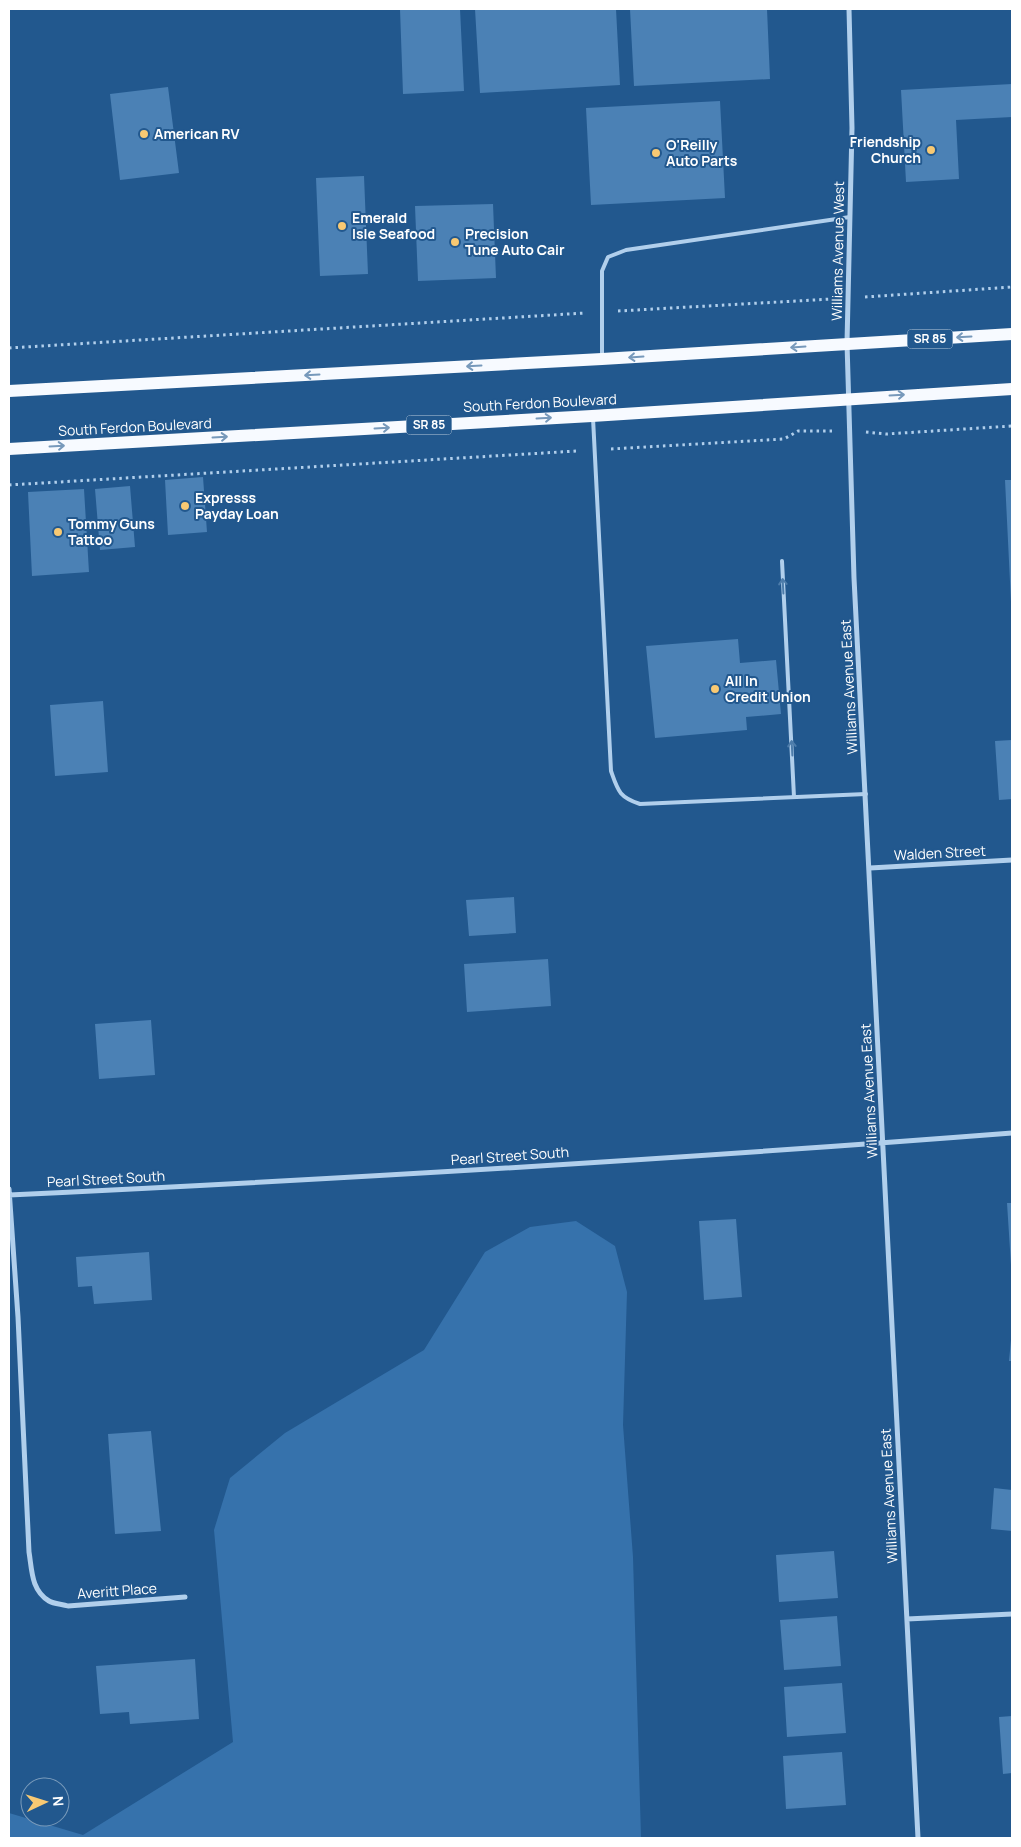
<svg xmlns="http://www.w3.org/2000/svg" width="1021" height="1847" font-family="Manrope,sans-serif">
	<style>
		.green { fill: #3672ac }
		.building { fill: #4b81b5 }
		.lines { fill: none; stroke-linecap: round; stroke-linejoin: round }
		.path { stroke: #b1cfec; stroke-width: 3; stroke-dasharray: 2.5 4; stroke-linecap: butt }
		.service { stroke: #b1cfec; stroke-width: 4 }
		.minor { stroke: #b1cfec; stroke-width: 5 }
		.primary { stroke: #f7faff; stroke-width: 12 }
		.oneway { stroke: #79b }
		.oneway2 { stroke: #4d7caa }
		.poi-dot { fill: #f8c973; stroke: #22588e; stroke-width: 2 }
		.labels { text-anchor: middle; stroke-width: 4; stroke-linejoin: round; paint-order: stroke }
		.shield { fill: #22588e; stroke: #bdcddd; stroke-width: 1 }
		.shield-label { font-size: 12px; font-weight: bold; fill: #fff }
		.poi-label { font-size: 14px; font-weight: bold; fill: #fff; stroke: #22588e; text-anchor: start }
		.street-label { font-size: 14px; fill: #fff; stroke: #22588e }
	</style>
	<rect width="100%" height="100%" fill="#22588e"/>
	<path class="green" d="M576,1221L615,1246L627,1292L623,1425L633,1557L641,1838H9V1813L83,1835L233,1742L214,1530L230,1478L285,1433L424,1350L485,1252L530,1227Z"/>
	<path class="building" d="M400,9H460L464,91L403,94Z
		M475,9H616L620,85L480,93Z
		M630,9H767L770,79L634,86Z
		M1012,84V117L956,120L959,179L906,182L901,90Z
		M168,87L179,173L120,180L110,94Z
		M720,101L725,198L591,205L586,108Z
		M364,176L368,274L320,276L316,178Z
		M493,204L496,278L418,281L415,206Z
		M203,477L207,532L168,535L165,480Z
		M1005,480H1012V602H1011Z
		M130,486L135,547L100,550L95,489Z
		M84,489L89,572L32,576L28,492Z
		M738,639L740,663L776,660L781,714L746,717L747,730L655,738L646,646Z
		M103,701L108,772L55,776L50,705Z
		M1012,740V799L999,800L995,741Z
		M514,897L516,933L469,936L466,900Z
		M548,959L551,1006L467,1012L464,964Z
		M151,1020L155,1075L99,1079L95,1024Z
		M1007,1203H1012V1265H1011Z
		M736,1219L742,1297L704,1300L699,1221Z
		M149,1252L152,1300L94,1304L92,1286L78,1287L76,1257Z
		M1011,1340H1012V1361H1009Z
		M151,1431L161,1531L115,1534L108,1434Z
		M994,1488L1012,1490V1531L991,1529Z
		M834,1551L838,1598L779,1602L776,1555Z
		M837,1616L841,1666L784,1670L780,1620Z
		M195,1659L199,1719L130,1724L129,1712L100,1714L96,1666Z
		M842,1683L846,1733L787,1737L784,1687Z
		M1012,1716V1773L1003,1774L999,1717Z
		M842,1752L846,1805L786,1809L783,1756Z"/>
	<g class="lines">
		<path class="path" d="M865,297L1012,287
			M618,311L832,299
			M9,348L585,313
			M866,432L886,434L1012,426
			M611,449L784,439L798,431H832
			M9,485L577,451"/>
		<path class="service" d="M602,358V271L608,257L626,250L850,217
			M593,418L611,771C618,791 619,797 640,804L866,794
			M782,561L794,797"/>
		<path class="minor" d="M849,9L852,128L847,343L854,578L918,1838
			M870,868L1012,860
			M9,1189L18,1317L29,1552C32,1570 31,1590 49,1601C54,1604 62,1604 68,1606L185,1597
			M9,1195C343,1179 678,1159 1012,1133
			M907,1619L1012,1614"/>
		<path class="primary" d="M9,391L602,359L1012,334
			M9,449L592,416L1012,389"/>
	</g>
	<defs><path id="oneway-shaft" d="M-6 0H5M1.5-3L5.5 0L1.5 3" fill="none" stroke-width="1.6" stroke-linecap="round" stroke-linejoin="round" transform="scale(1.25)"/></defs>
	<g class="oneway">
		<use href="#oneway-shaft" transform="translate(964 337) rotate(177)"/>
		<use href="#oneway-shaft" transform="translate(798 347) rotate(176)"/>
		<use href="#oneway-shaft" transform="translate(636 357) rotate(176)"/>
		<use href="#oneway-shaft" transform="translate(474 366) rotate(177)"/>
		<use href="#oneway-shaft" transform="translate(312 375) rotate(177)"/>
		<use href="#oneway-shaft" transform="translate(897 395) rotate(-3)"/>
		<use href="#oneway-shaft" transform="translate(544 418) rotate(-3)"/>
		<use href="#oneway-shaft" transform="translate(382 428) rotate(-3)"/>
		<use href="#oneway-shaft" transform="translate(220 437) rotate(-3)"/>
		<use href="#oneway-shaft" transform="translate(57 446) rotate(-3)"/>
	</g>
	<g class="oneway2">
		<use href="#oneway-shaft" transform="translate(783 586) rotate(-93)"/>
		<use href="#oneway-shaft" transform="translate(792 748) rotate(-93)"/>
	</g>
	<g class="poi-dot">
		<circle cx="144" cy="134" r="5"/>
		<circle cx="931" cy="150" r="5"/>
		<circle cx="656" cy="153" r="5"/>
		<circle cx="342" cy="226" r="5"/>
		<circle cx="455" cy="242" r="5"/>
		<circle cx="185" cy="506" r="5"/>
		<circle cx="58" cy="532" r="5"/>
		<circle cx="715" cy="689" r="5"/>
	</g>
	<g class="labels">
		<g class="shield">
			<rect x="907.5" y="329.5" width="45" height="19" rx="4"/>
			<rect x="406.5" y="415.5" width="45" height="19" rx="4"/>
		</g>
		<g class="shield-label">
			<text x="930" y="343">SR 85</text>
			<text x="429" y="429">SR 85</text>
		</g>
		<g class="poi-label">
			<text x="154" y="139">American RV</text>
			<text x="921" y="147" text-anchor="end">Friendship<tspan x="921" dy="16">Church</tspan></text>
			<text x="666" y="150">O'Reilly<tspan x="666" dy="16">Auto Parts</tspan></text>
			<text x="352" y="223">Emerald<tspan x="352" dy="16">Isle Seafood</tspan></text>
			<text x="465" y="239">Precision<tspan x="465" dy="16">Tune Auto Cair</tspan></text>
			<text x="195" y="503">Expresss<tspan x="195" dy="16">Payday Loan</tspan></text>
			<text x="68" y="529">Tommy Guns<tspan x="68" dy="16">Tattoo</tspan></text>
			<text x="725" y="686">All In<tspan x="725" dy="16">Credit Union</tspan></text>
		</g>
		<g class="street-label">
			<text transform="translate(838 251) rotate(-89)" y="5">Williams Avenue West</text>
			<text transform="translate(540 403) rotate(-3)" y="5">South Ferdon Boulevard</text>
			<text transform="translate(135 427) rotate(-3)" y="5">South Ferdon Boulevard</text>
			<text transform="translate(849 687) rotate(-93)" y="5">Williams Avenue East</text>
			<text transform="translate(940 853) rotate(-3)" y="5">Walden Street</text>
			<text transform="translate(869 1091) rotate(-93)" y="5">Williams Avenue East</text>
			<text transform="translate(510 1156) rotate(-4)" y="5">Pearl Street South</text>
			<text transform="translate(106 1179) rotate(-3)" y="5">Pearl Street South</text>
			<text transform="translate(889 1496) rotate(-93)" y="5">Williams Avenue East</text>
			<text transform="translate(117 1591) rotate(-4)" y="5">Averitt Place</text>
		</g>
	</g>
	<rect width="1021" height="1847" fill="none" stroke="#ffffff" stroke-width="20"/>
	<g transform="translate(45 1802) rotate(86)"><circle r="24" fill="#22588e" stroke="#7a9bbb"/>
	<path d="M0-4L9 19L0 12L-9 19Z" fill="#f8c973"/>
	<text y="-8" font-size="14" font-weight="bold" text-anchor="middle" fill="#ffffff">N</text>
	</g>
</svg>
